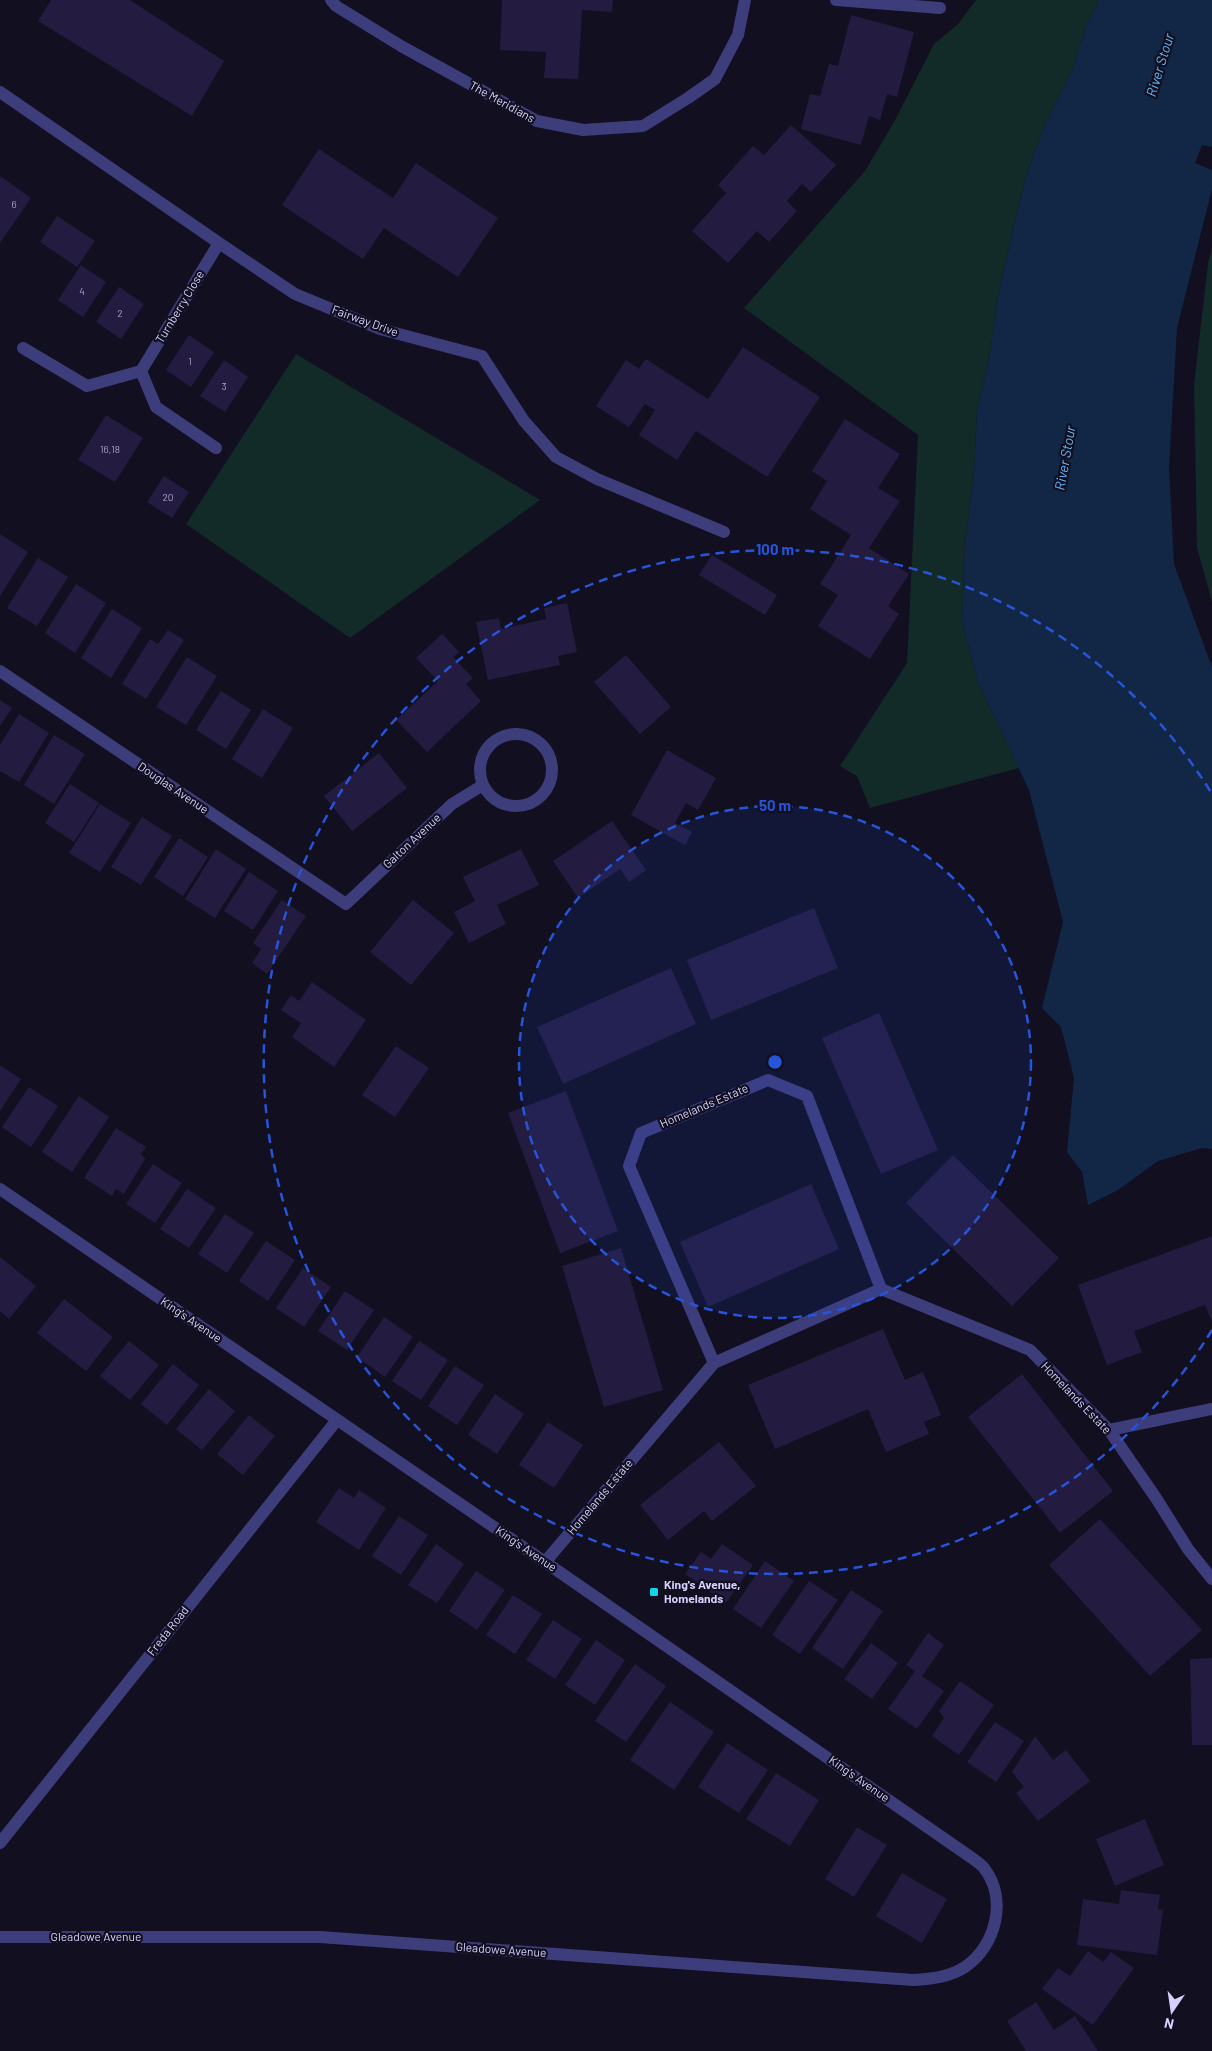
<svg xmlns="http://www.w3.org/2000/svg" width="1212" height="2051" font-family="Barlow,sans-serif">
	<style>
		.green { fill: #122a28 }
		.water { fill: #122746 }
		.building { fill: #231c40 }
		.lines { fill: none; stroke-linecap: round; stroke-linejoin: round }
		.minor { stroke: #3e3d7c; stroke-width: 12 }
		.ring { fill: none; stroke: #2655da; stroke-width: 2.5; stroke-dasharray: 9 6 }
		.poi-dot { fill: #11d6e8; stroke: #110f20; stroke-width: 2 }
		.labels { text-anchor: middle; stroke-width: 4.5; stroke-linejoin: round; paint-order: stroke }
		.number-label { font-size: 10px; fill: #a8a4cd }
		.street-label { font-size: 12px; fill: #d5d1fc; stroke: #110f20 }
		.poi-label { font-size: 12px; font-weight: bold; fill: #d5d1fc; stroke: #110f20; text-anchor: start }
		.water-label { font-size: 14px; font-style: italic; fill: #66b5f4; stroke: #110f20 }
		.centre { fill: #2655da; stroke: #110f20; stroke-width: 2.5 }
		.ring-label { font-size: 15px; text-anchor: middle; font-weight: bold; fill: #2655da; stroke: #110f20; stroke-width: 4.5; stroke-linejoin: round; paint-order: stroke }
	</style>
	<rect width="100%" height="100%" fill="#110f20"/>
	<path class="green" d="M976,0H1099L1086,27L1072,70L1045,124L1025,179L998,296L989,361L977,410L974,474L965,544L962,621L978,682L1019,768L870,808L857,776L840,766L907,663L918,435L744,308L865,171L894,122L934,44L958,24Z
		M1212,248V602L1197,548L1194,385L1208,263Z
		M296,354L540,500L350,638L186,524Z"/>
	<path class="water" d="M1099,0H1212V147L1202,145L1195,163L1212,170V189L1177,328L1169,468L1174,564L1212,667V1149L1202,1148L1158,1161L1118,1190L1088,1205L1082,1172L1067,1152L1074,1078L1061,1027L1042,1008L1063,922L1029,790L978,682L962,621L965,544L974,474L977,410L989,361L998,296L1025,179L1045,124L1072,70L1086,27Z"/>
	<path class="building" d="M51,0H130L224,61L192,116L38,21Z
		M502,0H613L612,12L582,10L578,79L544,78L546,52L500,50Z
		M851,15L914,32L897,97L887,94L880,120L869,116L861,145L801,129L810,94L820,96L829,64L838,66Z
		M791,125L836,165L811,192L802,184L787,201L797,211L769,242L757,231L728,263L692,231L726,193L718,185L753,146L764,155Z
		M319,149L393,198L416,163L498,218L458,277L384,228L363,259L282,205Z
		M0,176L31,198L0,243Z
		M57,216L95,241L77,267L40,242Z
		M81,265L106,282L83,317L58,300Z
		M119,287L144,304L121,339L96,322Z
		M189,335L214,352L191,387L166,370Z
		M743,347L820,397L767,477L696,431L677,460L639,435L655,410L645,404L629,427L596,406L626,360L639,369L646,359L708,399Z
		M224,360L248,377L225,412L200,396Z
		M106,415L143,438L115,482L78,460Z
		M845,419L900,454L878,488L900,501L869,548L909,574L888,606L899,614L870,659L818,626L838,595L820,584L851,535L810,509L827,481L812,471Z
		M164,476L189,492L172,518L147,502Z
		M0,534L28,552L0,596Z
		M712,555L777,595L765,615L699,575Z
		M38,558L68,577L37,626L7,608Z
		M76,584L106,603L75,653L45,633Z
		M567,603L577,652L558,656L560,665L488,680L476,622L499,618L501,629L546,619L544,608Z
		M112,609L142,628L111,678L81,658Z
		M168,630L184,640L146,699L122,684L150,639L158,644Z
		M442,634L459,652L453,657L473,678L466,684L481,701L427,752L396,720L438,681L416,658Z
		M626,655L671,707L640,734L594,682Z
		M187,657L217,676L186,725L156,707Z
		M221,691L251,710L226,749L196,730Z
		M0,700L12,708L0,726Z
		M263,709L293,728L262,778L232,759Z
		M19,714L49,733L19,782L0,771V745Z
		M54,735L85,754L54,804L24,785Z
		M667,750L716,778L698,810L686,803L675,823L692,832L685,845L631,815Z
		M379,753L407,788L352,831L324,796Z
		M70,784L99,803L74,842L45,823Z
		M100,804L131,823L100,872L69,853Z
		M142,817L172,836L141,885L111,867Z
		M612,821L646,870L629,882L620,869L578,898L553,861Z
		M179,838L208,857L183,896L154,877Z
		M216,849L246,869L215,918L185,899Z
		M521,849L539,885L497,905L506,924L469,943L454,912L475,901L463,877Z
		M249,872L278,891L253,930L224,911Z
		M282,900L306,916L267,974L252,963L261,949L253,943Z
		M413,900L454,933L411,985L370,952Z
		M814,908L838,968L711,1020L687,960Z
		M671,968L696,1024L563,1084L537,1027Z
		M312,982L366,1020L334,1067L292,1037L301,1023L281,1010L291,995L299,1001Z
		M879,1013L938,1150L881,1174L822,1038Z
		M396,1046L429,1068L395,1117L362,1095Z
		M0,1065L21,1079L0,1111Z
		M29,1087L58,1106L31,1147L2,1127Z
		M566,1091L618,1231L560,1253L508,1113Z
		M79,1096L109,1117L72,1172L42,1152Z
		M116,1128L146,1147L141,1154L145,1159L124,1194L116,1189L112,1196L84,1178Z
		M953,1155L1059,1258L1012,1306L906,1203Z
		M153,1164L182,1183L155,1223L126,1204Z
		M811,1184L839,1249L708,1307L680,1242Z
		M187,1189L216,1208L189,1248L160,1229Z
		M225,1214L254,1233L227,1273L198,1254Z
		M1212,1236V1322L1205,1305L1134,1331L1142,1352L1107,1365L1078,1285Z
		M266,1241L295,1260L268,1301L239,1281Z
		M621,1248L663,1390L604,1407L562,1266Z
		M0,1257L36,1286L9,1319L0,1311Z
		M303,1268L331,1287L304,1327L276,1308Z
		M345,1291L374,1310L347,1350L318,1331Z
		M64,1299L113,1337L86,1371L37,1333Z
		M384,1317L413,1337L385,1377L357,1357Z
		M883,1329L905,1380L923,1372L941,1415L924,1422L929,1434L886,1452L868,1409L775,1449L748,1385Z
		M129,1341L159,1365L130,1400L100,1376Z
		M419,1341L448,1360L421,1400L392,1381Z
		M173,1364L199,1385L167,1425L141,1404Z
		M455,1366L484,1385L457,1425L428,1406Z
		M1022,1374L1113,1491L1060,1533L968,1417Z
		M209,1389L235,1411L202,1450L176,1429Z
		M495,1394L524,1414L497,1454L468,1435Z
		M249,1415L275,1436L243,1475L217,1454Z
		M548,1422L583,1445L554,1488L519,1465Z
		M719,1442L756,1486L712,1521L704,1511L668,1540L640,1505Z
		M339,1488L354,1498L359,1490L386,1508L359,1550L316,1522Z
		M399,1516L428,1535L401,1575L372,1556Z
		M1100,1519L1202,1630L1150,1676L1049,1565Z
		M436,1544L464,1564L437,1603L408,1585Z
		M722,1544L753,1565L726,1603L685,1574L701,1552L711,1559Z
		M765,1561L794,1581L761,1628L733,1609Z
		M476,1571L505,1590L477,1630L449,1611Z
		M809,1581L838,1600L800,1654L772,1635Z
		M851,1590L883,1611L843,1669L812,1648Z
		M513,1595L542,1614L515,1654L486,1635Z
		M553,1620L582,1639L555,1679L526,1660Z
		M928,1633L944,1645L922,1676L944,1691L917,1729L888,1709L915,1671L906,1665Z
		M596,1640L625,1660L595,1705L565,1685Z
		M871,1643L898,1663L872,1699L844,1679Z
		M1212,1658V1745H1192L1190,1659Z
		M635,1664L666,1686L626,1742L595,1721Z
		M960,1681L994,1705L959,1755L932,1736L944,1718L939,1711Z
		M670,1702L714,1732L674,1790L630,1760Z
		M995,1722L1024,1741L996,1782L967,1762Z
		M1035,1736L1053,1760L1066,1750L1090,1781L1038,1821L1016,1793L1024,1787L1012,1772Z
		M727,1743L768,1770L739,1813L698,1787Z
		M776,1773L819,1800L790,1846L746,1819Z
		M1145,1819L1164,1865L1115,1886L1096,1839Z
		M857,1827L887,1845L854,1897L825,1879Z
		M902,1873L947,1899L922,1943L876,1916Z
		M1121,1890L1160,1895L1158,1909L1163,1910L1157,1955L1077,1945L1083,1899L1119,1904Z
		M1088,1951L1103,1962L1111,1952L1134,1968L1093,2025L1042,1989L1058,1968L1070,1976Z
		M1036,2002L1054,2030L1075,2016L1098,2051H1026L1007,2021Z"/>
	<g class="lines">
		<path class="minor" d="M331,0L336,6L401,46L537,121L583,130L643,126L688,98L715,79L738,35L745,0
			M836,0L940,8
			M0,92L219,243L295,294L380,329L482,356L524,421L556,457L597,479L724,532
			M23,348L87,386L141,371L219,243
			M141,371L156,407L216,448
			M0,671L346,904L452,804L483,785
			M480 770a36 36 0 1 1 72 0a36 36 0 1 1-72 0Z
			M0,1189L545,1562L972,1858C976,1861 981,1864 984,1868C1008,1899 996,1946 965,1967C950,1977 931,1979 913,1980L320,1937H0
			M714,1363L629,1166L641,1133L768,1080L807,1096L881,1289
			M1109,1430L1212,1409
			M545,1562L714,1363L881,1289L1030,1350L1109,1430L1156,1498L1188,1549L1212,1579
			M0,1843L337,1420"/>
	</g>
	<circle cx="775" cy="1062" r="256" fill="#2655da" fill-opacity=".12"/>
	<g class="ring">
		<circle cx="775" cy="1062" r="256"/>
		<path d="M1212 1330A512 512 0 1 1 1212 794"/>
	</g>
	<rect class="poi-dot" x="649" y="1587" width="10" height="10" rx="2.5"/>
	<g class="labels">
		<g class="number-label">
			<text x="14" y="208">6</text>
			<text x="82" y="295">4</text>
			<text x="120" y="317">2</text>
			<text x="190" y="365">1</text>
			<text x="224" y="390">3</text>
			<text x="110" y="453">16,18</text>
			<text x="168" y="501">20</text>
		</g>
		<g class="street-label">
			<text transform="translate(502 102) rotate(29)" y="4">The Meridians</text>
			<text transform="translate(180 307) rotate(-59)" y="4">Turnberry Close</text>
			<text transform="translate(365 321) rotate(20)" y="4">Fairway Drive</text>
			<text transform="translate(173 788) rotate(34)" y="4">Douglas Avenue</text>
			<text transform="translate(412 841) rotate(-43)" y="4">Galton Avenue</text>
			<text transform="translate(704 1106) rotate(-23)" y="4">Homelands Estate</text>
			<text transform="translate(191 1320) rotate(34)" y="4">King's Avenue</text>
			<text transform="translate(1076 1398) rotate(46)" y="4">Homelands Estate</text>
			<text transform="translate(600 1497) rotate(-50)" y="4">Homelands Estate</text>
			<text transform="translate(526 1549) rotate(34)" y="4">King's Avenue</text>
			<text transform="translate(168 1631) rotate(-52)" y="4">Freda Road</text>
			<text transform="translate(859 1779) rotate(35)" y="4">King's Avenue</text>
			<text x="96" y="1941">Gleadowe Avenue</text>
			<text transform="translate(501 1950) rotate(4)" y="4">Gleadowe Avenue</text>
		</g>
		<g class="poi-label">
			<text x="664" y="1589">King's Avenue,<tspan x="664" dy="14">Homelands</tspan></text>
		</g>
		<g class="water-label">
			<text transform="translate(1160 65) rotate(-73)" y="5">River Stour</text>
			<text transform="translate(1065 458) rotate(-80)" y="5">River Stour</text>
		</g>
	</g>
	<circle cx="775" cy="1062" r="8" class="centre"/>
	<g class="ring-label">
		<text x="775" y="555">100 m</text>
		<text x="775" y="811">50 m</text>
	</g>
	<g transform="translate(1172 2011) rotate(193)" stroke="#110f20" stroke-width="4" paint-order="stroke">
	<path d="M0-4L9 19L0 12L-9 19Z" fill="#d5d1fc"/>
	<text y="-8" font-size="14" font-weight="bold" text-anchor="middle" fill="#d5d1fc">N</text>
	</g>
</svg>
